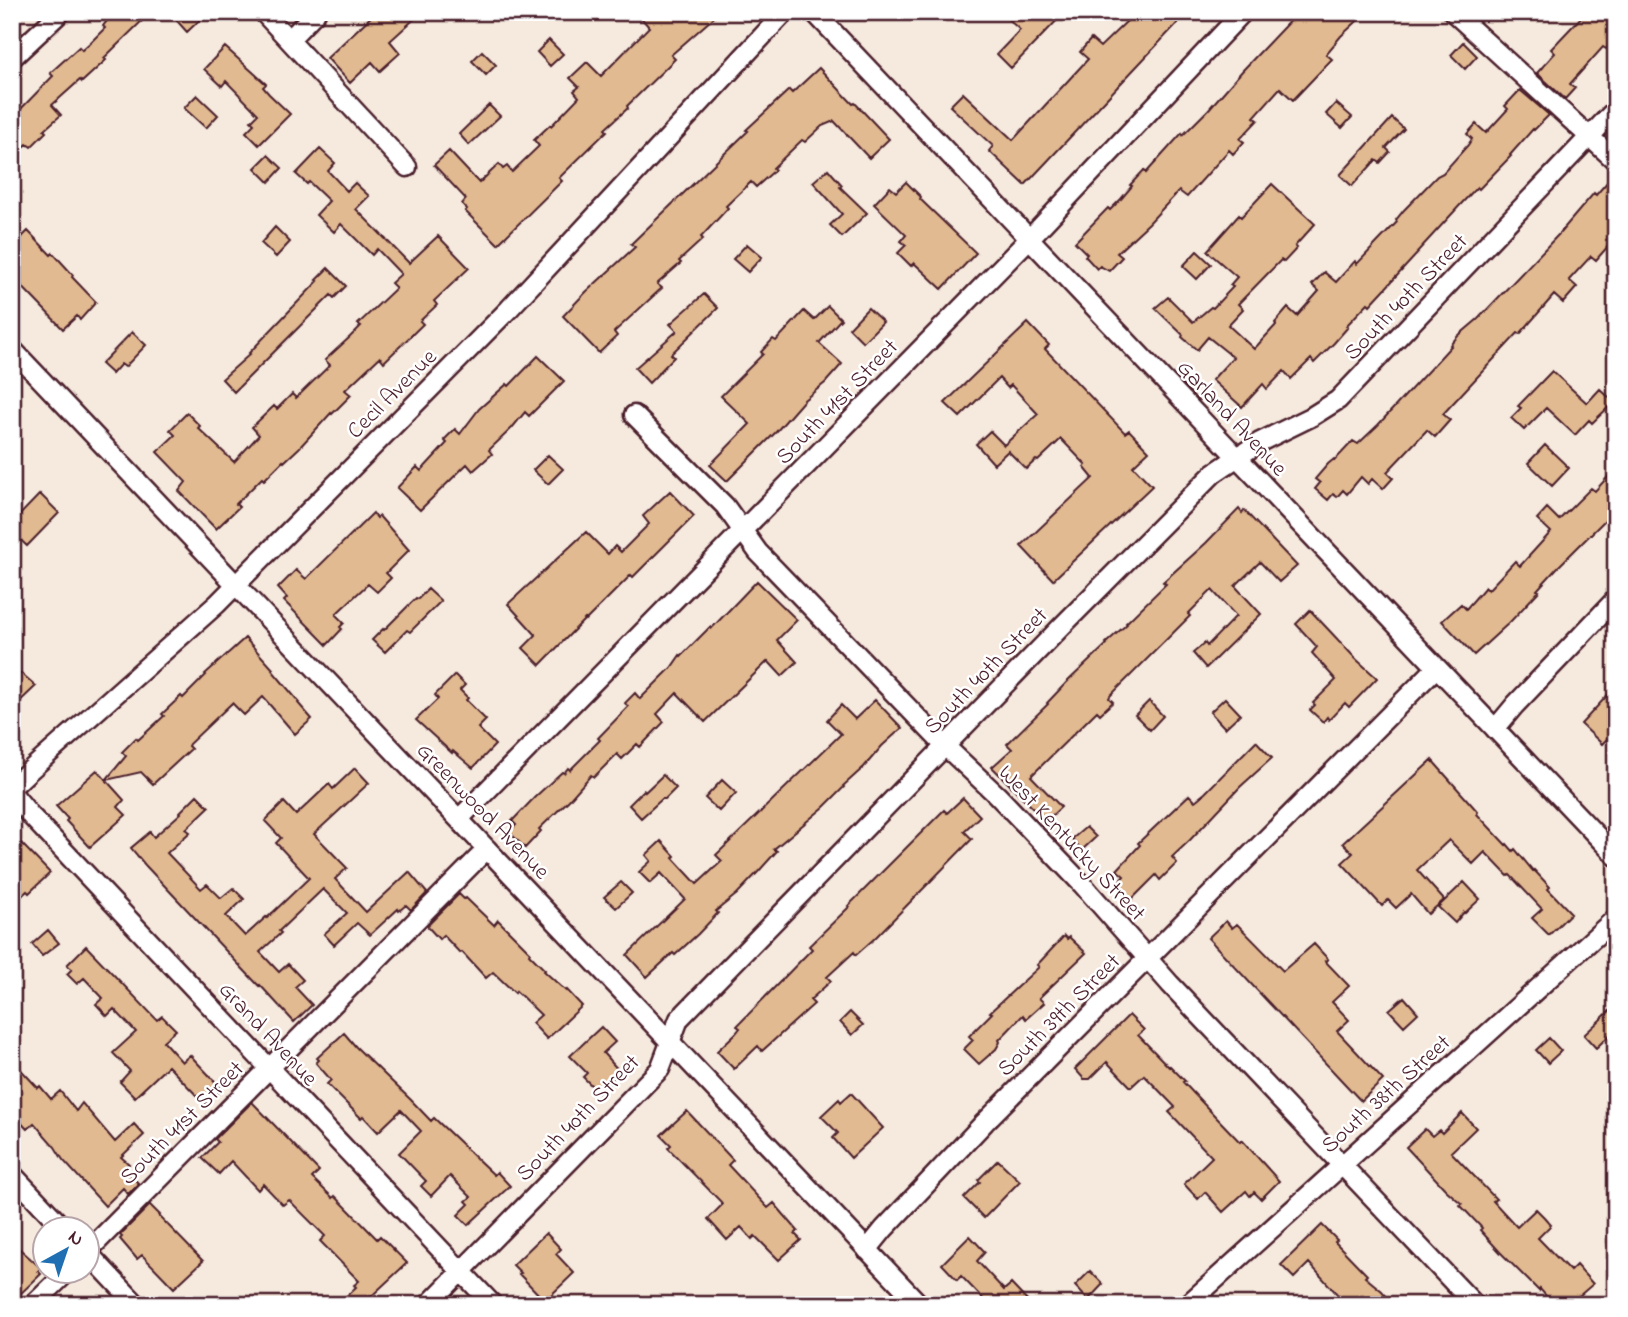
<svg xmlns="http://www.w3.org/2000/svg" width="1628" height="1317" font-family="'Indie Flower',sans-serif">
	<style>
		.building { fill: #e1ba91; stroke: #4a1f2b; stroke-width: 2 }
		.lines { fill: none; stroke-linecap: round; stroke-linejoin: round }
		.street-casing { stroke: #4a1f2b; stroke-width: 23 }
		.street { stroke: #fff; stroke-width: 18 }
		.labels { text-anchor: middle; stroke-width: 5; stroke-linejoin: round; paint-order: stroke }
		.street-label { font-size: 23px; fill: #4a1f2b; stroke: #fff }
	</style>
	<rect width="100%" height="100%" fill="#f6eade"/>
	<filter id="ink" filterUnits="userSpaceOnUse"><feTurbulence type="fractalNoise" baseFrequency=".0143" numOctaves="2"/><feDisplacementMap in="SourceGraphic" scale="14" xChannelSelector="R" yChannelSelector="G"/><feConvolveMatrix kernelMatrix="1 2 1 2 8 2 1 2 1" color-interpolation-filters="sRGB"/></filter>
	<g filter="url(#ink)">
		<path class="building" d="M114,12H151L104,58L106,60L82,82L80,80L52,105L61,115L44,130L46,132L31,147L27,144L12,159V118L53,76L50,73L79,47L82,50L93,40L105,28L103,26Z
			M169,12H208L187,32Z
			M376,12H422L390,41L400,53L380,71L372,62L350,83L327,58Z
			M636,12H720L671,55L675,59L627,106L628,108L605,129L607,131L559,178L562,181L498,244L465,211L467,209L462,204L466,199L434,165L449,151L479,183L499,164L503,169L507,166L512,172L539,146L534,140L550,125L551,126L579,97L574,91L579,87L570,78L587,62L601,76L649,27Z
			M1000,12H1065L1011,68L997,54L1020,30Z
			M1119,12H1188L1025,185L989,151L993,146L950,106L963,93L1013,140L1088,59L1080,52L1091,39L1100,47L1128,20Z
			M1298,12H1367L1341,36L1326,54L1332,59L1293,100L1280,88L1254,117L1258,120L1240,139L1244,142L1233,154L1229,150L1187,197L1179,191L1149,223L1117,253L1122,257L1109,271L1100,266L1097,269L1085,256L1087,254L1075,242L1108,208L1110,210L1121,199L1132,186L1130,185L1144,170L1146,173L1182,133L1183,135L1208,110L1243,70Z
			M1586,12H1616V38L1606,49L1603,47L1570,84L1575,88L1565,99L1537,73L1555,53L1551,49Z
			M549,40L563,54L550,66L537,52Z
			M1463,42L1477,56L1465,69L1451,55Z
			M225,47L266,84L263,87L269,94L290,114L259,145L246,132L254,124L251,121L258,114L226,81L222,86L204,69Z
			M482,51L496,65L486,75L472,61Z
			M819,68L853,104L855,103L889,139L869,158L834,121L822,126L805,142L802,140L773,168L775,170L756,187L751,182L726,206L728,208L701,237L703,239L679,261L681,263L657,284L662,288L614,332L617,336L599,353L563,316L586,292L635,247L631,244L748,131L746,130L789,90L792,93Z
			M1520,90L1549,115L1534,130L1533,129L1510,155L1511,156L1479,189L1477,187L1462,203L1417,252L1418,253L1370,305L1368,303L1346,326L1348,327L1334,343L1314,363L1311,359L1291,379L1284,371L1267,389L1263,384L1242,407L1212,380L1233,357L1208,337L1197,350L1182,337L1183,335L1155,308L1168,297L1193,322L1211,307L1213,308L1233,287L1230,285L1237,277L1207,251L1239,215L1241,217L1272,184L1315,224L1295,246L1297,248L1284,262L1281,260L1238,304L1243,309L1228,325L1254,349L1276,325L1275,323L1288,308L1297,316L1319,291L1312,285L1324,272L1336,282L1355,261L1357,264L1397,222L1396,220L1404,210L1437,176L1443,173L1468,145L1472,139L1467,134L1476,124L1486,133L1508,109L1505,106Z
			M197,95L218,115L206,128L184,108Z
			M1336,103L1352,117L1342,128L1326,114Z
			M489,105L500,116L469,145L459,134Z
			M1392,118L1404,129L1386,148L1390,152L1380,163L1376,160L1352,186L1340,175Z
			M320,149L335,163L328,171L347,191L355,183L369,196L356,209L409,263L438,236L469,268L434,301L437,305L420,321L423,324L384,362L380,357L345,390L351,395L332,414L331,413L299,448L284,462L283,461L264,480L262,478L236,504L239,507L216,529L179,491L186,482L157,452L175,435L170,430L187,413L200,426L198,428L234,462L259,435L252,427L274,406L277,409L292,394L296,398L330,365L325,360L350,337L361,326L358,324L396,288L391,283L401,274L377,249L372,255L341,224L334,232L316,215L329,201L309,182L307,184L296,174Z
			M268,155L282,168L269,182L255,168Z
			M828,169L842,185L840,187L867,213L842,237L830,225L842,214L813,182Z
			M1616,172V230L1606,240L1610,244L1596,260L1591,256L1569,280L1577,287L1563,303L1554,295L1520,334L1518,333L1443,414L1450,420L1435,437L1427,430L1387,472L1393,478L1383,489L1372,479L1368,484L1361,477L1347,494L1343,490L1337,497L1333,494L1328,500L1315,489L1320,483L1315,479L1328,464L1334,459L1335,460L1353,441L1358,444L1378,425L1451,346L1450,345L1458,336L1478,319L1559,234L1594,193L1596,195Z
			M906,182L921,197L920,199L976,253L942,289L914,263L911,266L898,253L906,245L901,241L906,235L874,204L890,187L896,192Z
			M275,227L290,242L276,257L261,243Z
			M28,231L51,255L53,253L73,275L72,277L96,302L80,320L77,316L63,329L12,276V247Z
			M747,244L762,257L748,272L733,259Z
			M1197,251L1211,264L1197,279L1183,266Z
			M328,268L346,286L334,298L331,295L234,392L222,379L250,354L249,353L318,281L316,280Z
			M704,294L718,308L671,354L674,357L649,383L635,368L677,331L670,324Z
			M828,306L841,319L819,343L842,364L825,383L804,400L776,432L727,481L710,465L750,424L721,396L763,354L761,352L773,339L776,341L804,311L814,320Z
			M868,308L883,322L863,342L849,328Z
			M1028,323L1049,345L1045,349L1125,433L1129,430L1149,451L1133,466L1152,486L1053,580L1021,546L1093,478L1084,467L1086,465L1061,439L1038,461L1036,460L1026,469L1008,451L994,464L976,444L990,431L1004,445L1038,414L1011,385L1008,388L999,378L960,417L945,403Z
			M132,332L146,345L125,367L121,364L112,374L101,364Z
			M538,356L564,381L529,416L525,412L512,428L489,450L492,454L473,471L467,464L420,510L397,488L417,467L421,471L447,443L444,440L455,429L460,434L479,409L507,384L509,386Z
			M1552,371L1587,403L1600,389L1614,402L1592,423L1589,420L1575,435L1546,408L1524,430L1511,418L1521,408L1518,406Z
			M1545,445L1569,468L1552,486L1528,463Z
			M548,455L563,469L548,484L533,470Z
			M1616,468V509L1557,568L1537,590L1539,591L1510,622L1474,655L1442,621L1461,604L1466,609L1485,587L1488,590L1515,561L1520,566L1551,532L1537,519L1547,508L1559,520L1591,488L1595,491Z
			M670,491L694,516L633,577L631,575L586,620L585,619L540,665L523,648L536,635L508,604L586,532L608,554L615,546L621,552L649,524L643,516Z
			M40,494L59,513L27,546L12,532V523Z
			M1239,509L1242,513L1244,510L1297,566L1279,582L1260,562L1235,586L1261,614L1206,668L1193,653L1205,643L1207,646L1236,616L1212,590L1188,614L1190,616L1110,696L1109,698L1113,702L1100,714L1097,711L1031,776L1061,807L1046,821L992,767L1012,749L1007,744L1048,704L1047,703L1066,683L1107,644L1106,643L1127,624L1126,623L1166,584L1163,582L1206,543Z
			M373,513L377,518L379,516L409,550L386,573L391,578L377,592L368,584L338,612L336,615L344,623L340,627L342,629L327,645L284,601L287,598L278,588L296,570L306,579Z
			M757,581L797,620L777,640L797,662L782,676L768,661L705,722L677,693L657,714L664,722L640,747L637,744L622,759L617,754L594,777L591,775L569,800L539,829L541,831L525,848L509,832L516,825L512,821L535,797L562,772L564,773L568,768L570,770L600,740L598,738L628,707L625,703L635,693L640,699L671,668L680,655L681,656L710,627L711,629Z
			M428,589L441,601L410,632L407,630L385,652L372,640L383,629L384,630L416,598L418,599Z
			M1310,610L1356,659L1377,678L1349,707L1345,703L1329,720L1327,717L1323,722L1310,710L1315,705L1313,703L1336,680L1312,653L1317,647L1296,624Z
			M245,638L273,669L272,670L299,702L298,703L312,719L295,734L263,697L244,715L232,703L189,744L188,746L191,749L153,784L141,772L106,780L124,800L118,807L126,815L90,847L66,821L68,819L56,806L97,770L106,780L126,756L122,752L136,738L138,740L164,716L162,714L181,696L183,698L206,675L205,674Z
			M21,673L36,686L12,709V681Z
			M455,675L465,685L460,690L468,698L466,700L486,720L478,728L495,745L473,768L453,751L452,753L416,720L438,699L435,695Z
			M1616,686V730L1602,744L1581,724Z
			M1225,698L1240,714L1225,728L1210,712Z
			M875,700L902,728L882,746L864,767L843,786L844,787L824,807L774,849L777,851L758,872L737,894L716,911L718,913L698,934L675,955L673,953L647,977L627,955L685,899L661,873L650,883L639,872L651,861L646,855L661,841L675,856L673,858L697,884L722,861L716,855L841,734L827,720L841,705L855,719Z
			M1149,701L1163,716L1150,730L1135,715Z
			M1256,741L1272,758L1240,787L1190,840L1172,857L1177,863L1160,880L1156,875L1131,900L1116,885L1124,876L1117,870L1140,845L1138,843L1189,795L1195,801L1205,793Z
			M1432,760L1478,812L1477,814L1506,845L1507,844L1513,851L1515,849L1533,871L1534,870L1550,887L1548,889L1571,913L1549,935L1532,918L1542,909L1510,875L1508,876L1485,852L1473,864L1449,840L1417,870L1444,900L1428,914L1411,894L1396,908L1388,900L1382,906L1342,863L1353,853L1343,843Z
			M355,768L369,783L314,834L347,868L335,879L366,912L409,872L427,893L411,910L406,905L399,911L398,909L370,935L357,923L334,945L324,934L347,913L323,889L279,931L281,933L260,952L279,972L288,964L303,980L295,987L312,1005L294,1022L260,985L259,986L145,865L131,848L150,832L154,837L181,813L180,812L197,795L209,807L186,829L190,832L167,853L201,889L207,884L221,898L233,888L244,899L226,916L245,936L266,917L267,918L309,878L276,843L281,838L265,821L284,802L296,815L329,784L333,789Z
			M663,775L676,788L665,799H662L641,818L629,805L644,790L645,792Z
			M722,780L736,793L719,811L705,798Z
			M963,798L980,816L964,831L972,839L875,938L856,955L854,952L827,977L831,981L810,1000L814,1004L762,1051L758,1046L734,1069L717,1051L736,1033L740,1028L737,1026L812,949L809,946L849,907L848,906L944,810L947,813Z
			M1086,827L1096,837L1082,850L1072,839Z
			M20,842L50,873L29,893L27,891L12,905V849Z
			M621,882L632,893L616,908L604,897Z
			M1464,882L1480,899L1465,913L1464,912L1455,923L1438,907Z
			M459,894L464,899L466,898L494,925L498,920L530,952L529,954L545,970L544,971L566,991L567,990L582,1006L547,1039L532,1023L541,1015L516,991L515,993L493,972L486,978L462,952L460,953L443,935L439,939L427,926Z
			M1226,921L1232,928L1237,924L1283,971L1314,944L1328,959L1325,961L1349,986L1332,1002L1349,1020L1337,1031L1383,1080L1361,1101L1208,938Z
			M48,930L59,943L42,956L32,944Z
			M1064,936L1067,939L1069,937L1086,953L1039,998L1044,1003L1026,1019L1023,1015L999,1040L1000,1042L996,1049L979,1064L964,1049L973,1040L969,1036L992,1013L990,1012L1039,967L1037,965Z
			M86,946L157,1020L162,1016L176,1030L163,1041L182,1062L190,1055L222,1089L205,1104L168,1066L135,1097L120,1082L130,1071L113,1053L136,1032L114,1009L107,1016L96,1004L103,998L84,978L77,984L67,974L72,969L67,965Z
			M1404,997L1418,1013L1404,1026L1389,1010Z
			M1616,1005V1029L1596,1048L1584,1035Z
			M850,1012L863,1025L852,1035L840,1022Z
			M1129,1015L1144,1030L1138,1035L1169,1067L1170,1066L1185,1081L1183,1082L1215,1116L1240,1142L1242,1140L1279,1181L1261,1199L1254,1192L1250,1196L1246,1191L1223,1212L1205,1192L1198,1199L1184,1184L1212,1157L1169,1112L1175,1107L1144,1075L1131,1087L1107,1062L1090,1079H1084L1075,1069Z
			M601,1027L615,1042L603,1053L621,1073L599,1093L583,1077L587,1073L570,1056Z
			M344,1033L356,1047L411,1100L431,1121L434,1118L494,1175L497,1172L510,1186L468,1225L458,1215L469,1204L466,1201L471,1197L450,1176L431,1196L421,1186L426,1181L399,1153L421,1131L401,1110L378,1132L363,1116L361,1118L327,1084L331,1080L316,1063L319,1060L317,1058Z
			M1549,1038L1561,1051L1548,1063L1536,1050Z
			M12,1060L38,1088L40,1086L51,1099L60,1091L76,1111L82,1103L115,1142L134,1124L144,1135L121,1157L129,1164L124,1168L139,1184L128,1194L123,1188L105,1206L63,1160L55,1147L34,1123L27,1129L12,1113Z
			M851,1093L883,1128L851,1158L833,1138L838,1133L821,1116L839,1099L841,1102Z
			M252,1102L319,1171L312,1178L333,1198L335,1196L341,1202L377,1239L380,1236L407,1263L362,1305H337L356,1287L354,1285L359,1281L320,1241L325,1236L289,1200L283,1205L263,1184L258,1190L231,1161L219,1174L202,1158L218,1142L215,1139Z
			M687,1111L733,1160L728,1165L768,1208L774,1203L798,1231L795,1234L801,1240L779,1260L755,1236L752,1239L741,1227L727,1240L708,1219L722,1205L721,1202L668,1148L671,1145L661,1135Z
			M1462,1113L1476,1128L1451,1152L1496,1199L1493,1201L1517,1227L1536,1209L1544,1217L1551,1225L1538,1238L1570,1271L1576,1265L1593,1284L1579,1296L1589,1305H1554L1540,1289L1539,1291L1500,1252L1480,1230L1482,1228L1460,1205L1462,1204L1446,1190L1406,1147L1425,1129L1432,1136L1439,1130L1442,1133Z
			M998,1160L1020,1181L984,1218L964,1198L980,1182L978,1180Z
			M150,1205L160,1215L159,1216L203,1261L174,1288L142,1255L137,1259L120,1239L122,1237L120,1235Z
			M1322,1225L1337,1240L1335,1242L1367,1275L1365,1277L1382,1291L1394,1305H1347L1309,1263L1294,1278L1281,1265Z
			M546,1233L561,1249L556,1254L574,1273L545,1301L519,1274L521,1273L513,1265Z
			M970,1236L985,1252L977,1261L1004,1290L1011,1284L1031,1305H989L961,1276L957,1280L942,1264Z
			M12,1242L41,1268L38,1271L41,1274L12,1302Z
			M1090,1271L1103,1284L1088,1300L1075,1286Z"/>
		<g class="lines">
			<defs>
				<path id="street" d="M263,12L407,167
					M814,12L1616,856
					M1453,12L1616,161
					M289,40L316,12
					M12,58L61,12
					M12,349L920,1305
					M634,415L725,506L758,552L945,746L997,795L1082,884L1170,984L1475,1305
					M1495,729L1515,705L1616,599
					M12,787L28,772L217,604L509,309L785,12
					M12,793L31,816L493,1305
					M459,819L1030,238L1243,12
					M12,1174L65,1230
					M867,1250L884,1229L985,1122L1436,668
					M88,1251L487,849
					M88,1253L137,1305
					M33,1305L67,1272
					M428,1305L660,1069L679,1019L1064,624L1214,473L1260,442L1311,417L1338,400L1616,109
					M1187,1305L1616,918"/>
			</defs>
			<use href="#street" class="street-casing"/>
			<use href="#street" class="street"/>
		</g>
	</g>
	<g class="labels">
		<g class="street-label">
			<text transform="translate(1405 296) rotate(-46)" y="8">South 40th Street</text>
			<text transform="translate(391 393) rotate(-45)" y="8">Cecil Avenue</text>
			<text transform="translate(836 401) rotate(-46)" y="8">South 41st Street</text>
			<text transform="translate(1233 417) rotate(47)" y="8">Garland Avenue</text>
			<text transform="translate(985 670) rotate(-46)" y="8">South 40th Street</text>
			<text transform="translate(484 810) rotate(46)" y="8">Greenwood Avenue</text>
			<text transform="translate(1073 842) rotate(47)" y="8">West Kentucky Street</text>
			<text transform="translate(1058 1014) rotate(-45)" y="8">South 39th Street</text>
			<text transform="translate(269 1033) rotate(47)" y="8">Grand Avenue</text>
			<text transform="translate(1385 1093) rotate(-42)" y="8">South 38th Street</text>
			<text transform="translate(577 1117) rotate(-46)" y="8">South 40th Street</text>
			<text transform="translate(181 1122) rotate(-45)" y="8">South 41st Street</text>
		</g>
	</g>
	<rect width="1628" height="1317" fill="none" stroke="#fff" stroke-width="42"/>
	<rect x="21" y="21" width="1586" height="1275" fill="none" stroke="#4a1f2b" stroke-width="2.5" filter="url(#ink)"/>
	<g transform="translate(66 1250) rotate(40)"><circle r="33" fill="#ffffff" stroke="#b7a5aa" stroke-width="2"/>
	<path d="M0-5L12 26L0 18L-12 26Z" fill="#1f6fb2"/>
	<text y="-10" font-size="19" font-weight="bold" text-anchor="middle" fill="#4a1f2b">N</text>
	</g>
</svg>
